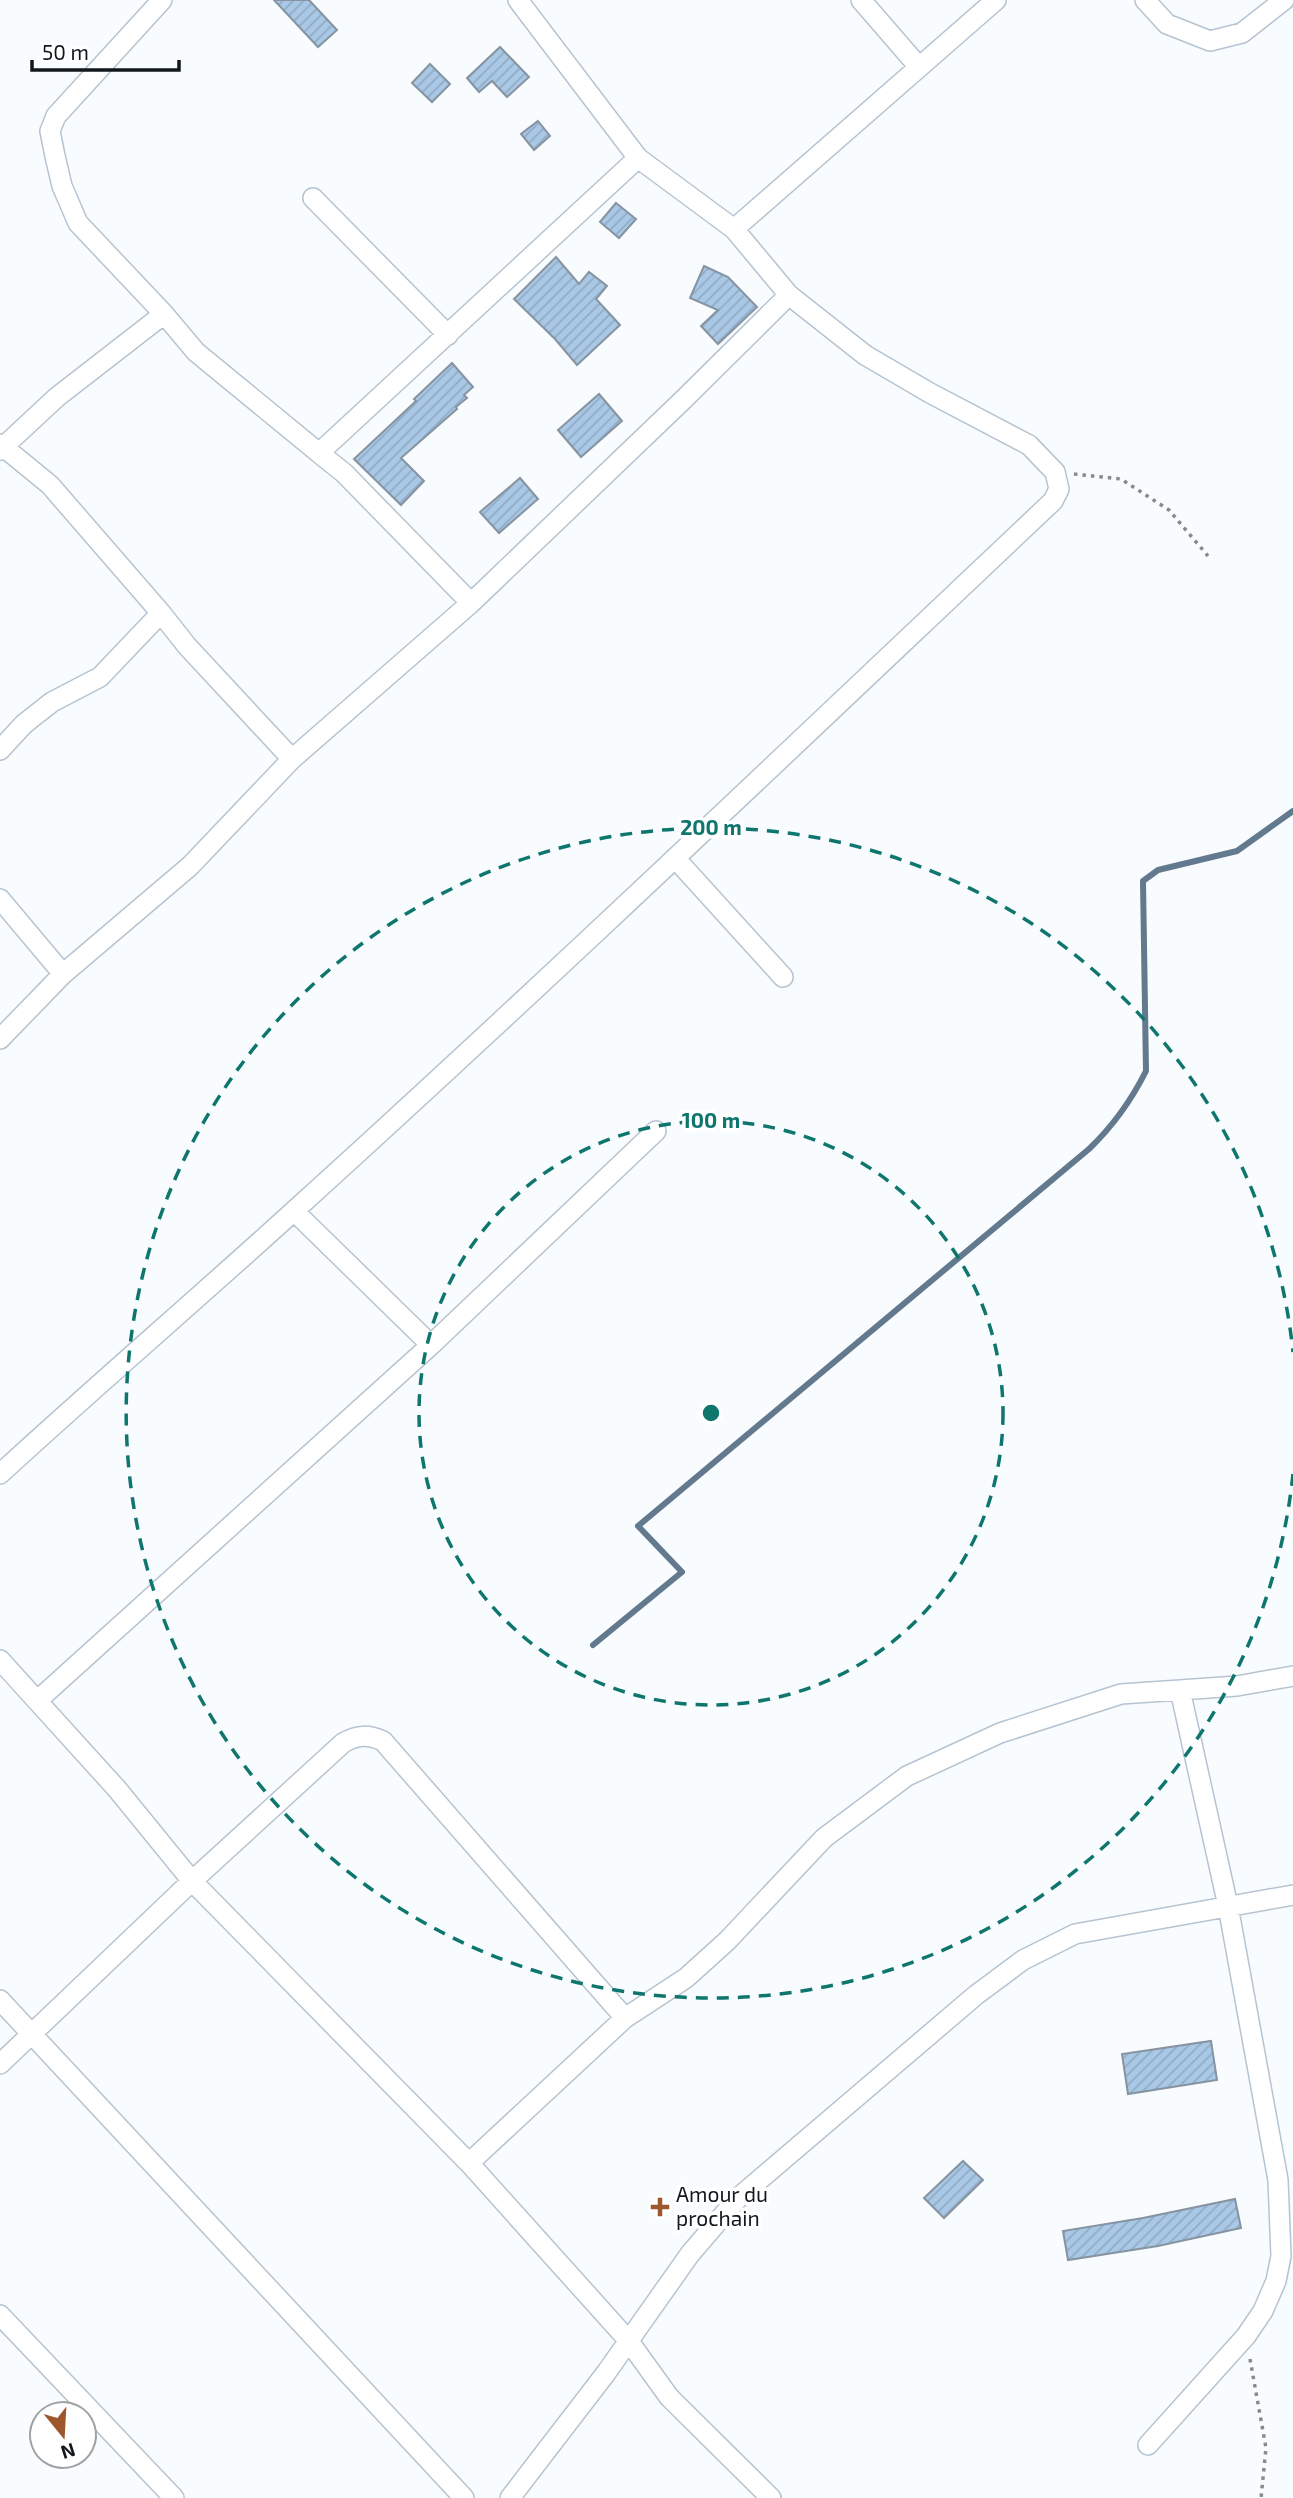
<svg xmlns="http://www.w3.org/2000/svg" width="1293" height="2498" font-family="'Exo 2',sans-serif">
	<style>
		.lines { fill: none; stroke-linecap: round; stroke-linejoin: round }
		.stream { stroke: #62798e; stroke-width: 6 }
		.building { fill: url(#building-hatch); stroke: #8693a0; stroke-width: 2 }
		.minor-casing { stroke: #b6c4d1; stroke-width: 22 }
		.path { stroke: #868a8d; stroke-width: 3.5; stroke-dasharray: 3.5 5; stroke-linecap: butt }
		.minor { stroke: #fff; stroke-width: 19 }
		.ring { fill: none; stroke: #0f766e; stroke-width: 3.5; stroke-dasharray: 12 9 }
		.poi-dot { fill: #9d572d; stroke: #fff; stroke-width: 2.5 }
		.labels { text-anchor: middle; stroke-width: 7; stroke-linejoin: round; paint-order: stroke }
		.poi-label { font-size: 21px; fill: #12171b; stroke: #fff; text-anchor: start }
		.centre { fill: #0f766e; stroke: #fff; stroke-width: 3.5 }
		.ring-label { font-size: 21px; text-anchor: middle; font-weight: bold; fill: #0f766e; stroke: #fff; stroke-width: 7; stroke-linejoin: round; paint-order: stroke }
	</style>
	<defs>
		<pattern id="building-hatch" width="6" height="6" patternUnits="userSpaceOnUse" patternTransform="scale(1.75)"><rect width="6" height="6" fill="#a9c8e6"/><path d="M-1 1l2-2M0 6l6-6M5 7l2-2" fill="none" stroke="#90abc5"/></pattern>
	</defs>
	<rect width="100%" height="100%" fill="#f9fcff"/>
	<g class="lines">
		<path class="stream" d="M593,1645L682,1572L638,1526L1089,1149C1113,1126 1131,1101 1146,1071L1143,881L1158,870L1237,851L1293,811"/>
	</g>
	<path class="building" d="M274,0H309L337,30L318,47Z
		M500,47L529,77L507,97L492,81L479,92L467,78Z
		M430,64L450,84L432,102L412,83Z
		M538,121L550,136L534,150L521,134Z
		M616,203L636,219L619,238L600,222Z
		M556,257L579,284L589,272L607,286L596,299L620,325L577,365L555,339L514,299Z
		M704,266L728,277L757,307L718,344L701,326L718,310L690,298Z
		M452,363L473,387L464,395L467,398L456,407L457,409L401,458L424,481L401,505L354,459L416,401L414,399Z
		M599,394L622,421L581,457L558,430Z
		M520,478L538,499L499,533L480,512Z
		M1211,2041L1217,2080L1128,2094L1122,2054Z
		M963,2161L983,2180L944,2218L924,2198Z
		M1235,2199L1241,2228L1158,2246L1068,2260L1063,2231L1143,2218Z"/>
	<g class="lines">
		<defs>
			<path id="minor" d="M162,0L56,116L50,131L55,156L62,186L78,223L164,314L196,352L319,453
				M861,0L919,67
				M1145,0L1167,24L1210,41L1242,33L1284,0
				M313,198L448,335
				M734,229L996,0
				M0,444L50,485L161,613
				M0,450L57,397L164,314
				M471,603L344,473L319,453L638,158
				M0,750L24,724L52,702L100,677L161,613L187,646L292,759
				M675,858L783,977
				M0,899L63,974
				M0,1039L63,974L190,866L292,759L471,603L683,400L789,295
				M294,1211L431,1345
				M0,1474C97,1385 197,1299 295,1210C551,978 801,739 1053,501L1059,489L1055,472L1029,445L930,393L865,355L789,295L734,229L638,158L518,0
				M0,1660L117,1789L192,1881L469,2163L628,2340L669,2397L771,2498
				M38,1700L431,1345L656,1131
				M0,2000L464,2498
				M0,2064L192,1881L343,1743C357,1735 368,1734 383,1741L625,2018
				M469,2163L625,2018L686,1978L727,1941L824,1838L907,1776L1000,1733L1121,1694L1180,1690
				M0,2315L174,2498
				M1148,2445L1246,2336L1263,2311L1276,2281L1281,2256L1278,2180L1228,1906L1180,1690L1237,1686L1293,1676
				M510,2498L606,2373L690,2254L738,2198L976,1995L1023,1960L1075,1934L1293,1895"/>
		</defs>
		<use href="#minor" class="minor-casing"/>
		<path class="path" d="M1074,474L1121,479L1169,510L1208,556
			M1250,2359L1266,2448L1261,2498"/>
		<use href="#minor" class="minor"/>
	</g>
	<g class="ring">
		<circle cx="711" cy="1413" r="292"/>
		<path d="M1293 1474A585 585 0 1 1 1293 1352"/>
	</g>
	<path class="poi-dot" d="M656.5 2196.5h7v7h7v7h-7v7h-7v-7h-7v-7h7z"/>
	<g class="labels">
		<g class="poi-label">
			<text x="676" y="2202">Amour du<tspan x="676" dy="24">prochain</tspan></text>
		</g>
	</g>
	<circle cx="711" cy="1413" r="10" class="centre"/>
	<g class="ring-label">
		<text x="711" y="835">200 m</text>
		<text x="711" y="1128">100 m</text>
	</g>
	<g transform="translate(63 2435) rotate(162)"><circle r="33" fill="#ffffff" stroke="#a0a2a4" stroke-width="2"/>
	<path d="M0-5L12 26L0 18L-12 26Z" fill="#9d572d"/>
	<text y="-10" font-size="19" font-weight="bold" text-anchor="middle" fill="#12171b">N</text>
	</g>
	<path d="M32 60v10h147v-10" fill="none" stroke="#12171b" stroke-width="3.5"/>
	<text x="42" y="60" font-size="21" fill="#12171b" stroke="#ffffff" stroke-width="5" paint-order="stroke">50 m</text>
</svg>
